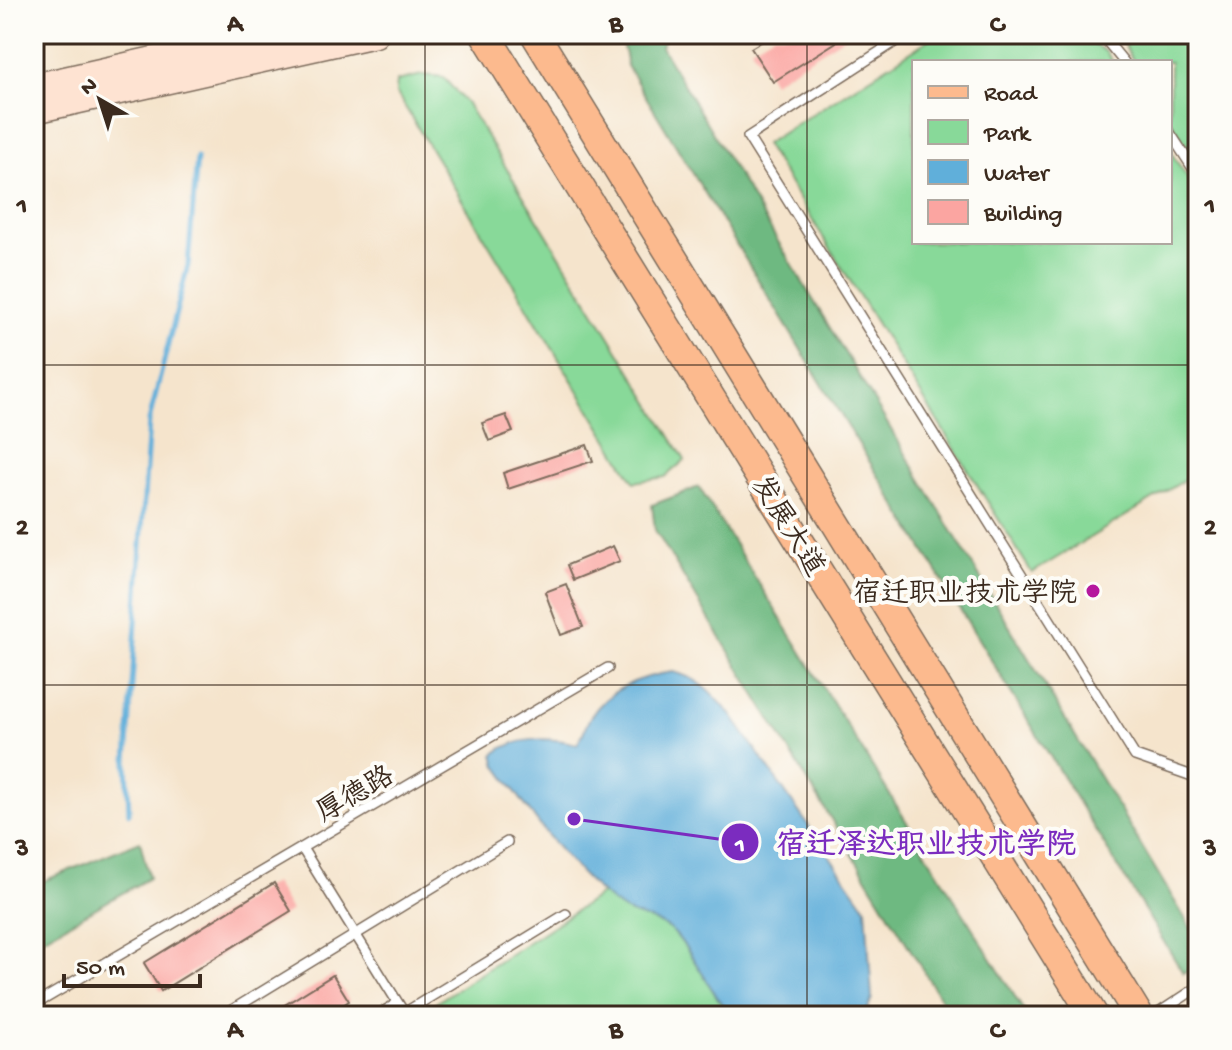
<svg xmlns="http://www.w3.org/2000/svg" width="1232" height="1050" font-family="'Gochi Hand','LXGW WenKai TC',sans-serif">
	<style>
		.green { fill: #88d999; stroke: #62825c; stroke-width: 2 }
		.forest { fill: #6eb981; stroke: #547250; stroke-width: 2 }
		.water { fill: #60afda; stroke: #4e6c7c; stroke-width: 2 }
		.lines { fill: none; stroke-linecap: round; stroke-linejoin: round }
		.stream { stroke: #60afda; stroke-width: 5 }
		.building { fill: #fba5a1 }
		.service-casing { stroke: #7c6b5b; stroke-width: 12 }
		.secondary-casing { stroke: #7c6b5b; stroke-width: 29 }
		.primary-casing { stroke: #7c6b5b; stroke-width: 31 }
		.service { stroke: #fff; stroke-width: 9 }
		.secondary { stroke: #fee3d2; stroke-width: 26 }
		.primary { stroke: #fcba8e; stroke-width: 28 }
		.grid { fill: none; stroke: #3b2a1e; stroke-width: 2; stroke-opacity: 0.55 }
		.poi-dot { fill: #b5179e; stroke: #fdfcf7; stroke-width: 3 }
		.labels { text-anchor: middle; stroke-width: 8; stroke-linejoin: round; paint-order: stroke }
		.street-label { font-size: 28px; fill: #3b2a1e; stroke: #fdfcf7 }
		.poi-label { font-size: 28px; fill: #3b2a1e; stroke: #fdfcf7; text-anchor: end }
		.leader { fill: none; stroke: #7b2cbf; stroke-width: 3 }
		.callout-dot { fill: #7b2cbf; stroke: #fdfcf7; stroke-width: 3 }
		.mark-label { font-size: 24px; text-anchor: middle; font-weight: bold; fill: #fff }
		.callout-label { font-size: 30px; text-anchor: middle; font-weight: bold; fill: #7b2cbf; stroke: #fdfcf7; stroke-width: 8; stroke-linejoin: round; paint-order: stroke }
		.neatline { fill: none; stroke: #3b2a1e; stroke-width: 3 }
		.grid-label { font-size: 26px; text-anchor: middle; font-weight: bold; fill: #3b2a1e }
	</style>
	<rect width="100%" height="100%" fill="#fdfcf7"/>
	<filter id="ink" filterUnits="userSpaceOnUse"><feTurbulence type="fractalNoise" baseFrequency=".0125" numOctaves="2"/><feDisplacementMap in="SourceGraphic" scale="16" xChannelSelector="R" yChannelSelector="G"/><feConvolveMatrix kernelMatrix="1 2 1 2 8 2 1 2 1" color-interpolation-filters="sRGB"/></filter>
	<filter id="wash" filterUnits="userSpaceOnUse"><feTurbulence type="fractalNoise" baseFrequency=".006" numOctaves="4" result="noise"/><feDisplacementMap in="SourceGraphic" scale="32" xChannelSelector="R" yChannelSelector="G"/><feGaussianBlur stdDeviation="1.8" result="paint"/><feColorMatrix in="noise" values="0 0 0 0 0 0 0 0 0 0 0 0 0 0 0 0 0 1.4 0 .05"/><feComposite in="paint" operator="in"/></filter>
	<g filter="url(#wash)">
		<rect width="100%" height="100%" fill="#f5e4cc"/>
		<path class="green" d="M938,34H1077L1106,52L1113,62H914V242H1170V151L1198,194V468L1188,478L1032,573L765,144Z
			M1132,34H1198V164L1170,119V62H1134L1124,44Z
			M422,75L443,77L467,104L685,460L665,477L634,482L396,92L397,81Z
			M647,864L747,1016H433L428,1008Z"/>
		<path class="forest" d="M627,34H666L661,47L1198,940V965L1183,973L627,66L623,46Z
			M699,487L1027,1016H951L655,530L652,505Z
			M140,841L149,878L34,943V885Z"/>
		<path class="water" d="M673,672C701,678 714,695 732,716L866,908L872,998L865,1016H731C710,991 697,960 676,935C663,919 638,919 622,909C575,878 529,811 497,766L494,754C516,736 551,737 577,744C584,735 585,725 591,716C610,688 641,676 673,672Z"/>
		<g class="lines">
			<path class="stream" d="M129,813L127,762L149,421L188,265L197,158"/>
		</g>
		<g id="blocks">
			<path class="building" d="M774,34H849L773,82L751,48Z
				M506,415L513,432L489,441L482,423Z
				M587,445L593,461L508,489L503,473Z
				M613,546L620,561L573,580L567,565Z
				M566,584L583,627L561,635L545,592Z
				M274,883L291,911L161,991L144,963Z
				M333,975L349,1001L326,1016H267Z"/>
		</g>
	</g>
	<g filter="url(#ink)">
		<use href="#blocks" fill-opacity="0" stroke="#7c6b5b" stroke-width="2"/>
		<g class="lines">
			<defs>
				<path id="service" d="M907,34L748,137L1135,756L1198,778
					M1101,34L1124,62
					M1170,133L1198,176
					M302,848L406,1016
					M34,1005L608,668
					M404,1013L566,914
					M222,1016L507,842
					M376,1016L398,1003
					M1154,1016L1198,987"/>
				<path id="secondary" d="M34,87L269,34
					M34,110L375,34"/>
				<path id="primary" d="M485,34L1094,1016
					M535,34L1139,1016"/>
			</defs>
			<use href="#service" class="service-casing"/>
			<use href="#secondary" class="secondary-casing"/>
			<use href="#primary" class="primary-casing"/>
			<use href="#service" class="service"/>
			<use href="#secondary" class="secondary"/>
			<use href="#primary" class="primary"/>
		</g>
	</g>
	<path class="grid" d="M425,34V1016M807,34V1016M34,365H1198M34,685H1198"/>
	<circle class="poi-dot" cx="1093" cy="591" r="8"/>
	<g class="labels">
		<g class="street-label">
			<text transform="translate(790 525) rotate(58)" y="10">发展大道</text>
			<text transform="translate(354 792) rotate(-30)" y="10">厚德路</text>
		</g>
		<g class="poi-label">
			<text x="1077" y="601">宿迁职业技术学院</text>
		</g>
	</g>
	<path class="leader" d="M574 819L740 842"/>
	<g class="callout-dot">
		<circle cx="574" cy="819" r="8"/>
		<circle cx="740" cy="842" r="20"/>
	</g>
	<g class="mark-label">
		<text x="740" y="851">1</text>
	</g>
	<g class="callout-label">
		<text x="926" y="853">宿迁泽达职业技术学院</text>
	</g>
	<rect width="1232" height="1050" fill="none" stroke="#fdfcf7" stroke-width="88"/>
	<rect x="912" y="60" width="260" height="184" fill="#fdfcf7" stroke="#afa8a0" stroke-width="2"/>
	<rect x="928" y="86" width="40" height="12" fill="#fcba8e" stroke="#afa8a0" stroke-width="2"/>
	<text x="984" y="100" font-size="24" fill="#3b2a1e">Road</text>
	<rect x="928" y="120" width="40" height="24" fill="#88d999" stroke="#afa8a0" stroke-width="2"/>
	<text x="984" y="140" font-size="24" fill="#3b2a1e">Park</text>
	<rect x="928" y="160" width="40" height="24" fill="#60afda" stroke="#afa8a0" stroke-width="2"/>
	<text x="984" y="180" font-size="24" fill="#3b2a1e">Water</text>
	<rect x="928" y="200" width="40" height="24" fill="#fba5a1" stroke="#afa8a0" stroke-width="2"/>
	<text x="984" y="220" font-size="24" fill="#3b2a1e">Building</text>
	<g transform="translate(100 100) rotate(321)" stroke="#fdfcf7" stroke-width="6" paint-order="stroke">
	<path d="M0-6L14 30L0 20L-14 30Z" fill="#3b2a1e"/>
	<text y="-12" font-size="22" font-weight="bold" text-anchor="middle" fill="#3b2a1e">N</text>
	</g>
	<path d="M64 974v12h136v-12" fill="none" stroke="#3b2a1e" stroke-width="4"/>
	<text x="76" y="974" font-size="24" fill="#3b2a1e" stroke="#fdfcf7" stroke-width="6" paint-order="stroke">50 m</text>
	<rect x="44" y="44" width="1144" height="962" class="neatline"/>
	<g class="grid-label">
		<text x="235" y="31">A</text>
		<text x="616" y="31">B</text>
		<text x="997" y="31">C</text>
		<text x="22" y="213">1</text>
		<text x="1210" y="213">1</text>
		<text x="22" y="534">2</text>
		<text x="1210" y="534">2</text>
		<text x="22" y="855">3</text>
		<text x="1210" y="855">3</text>
		<text x="235" y="1037">A</text>
		<text x="616" y="1037">B</text>
		<text x="997" y="1037">C</text>
	</g>
</svg>
